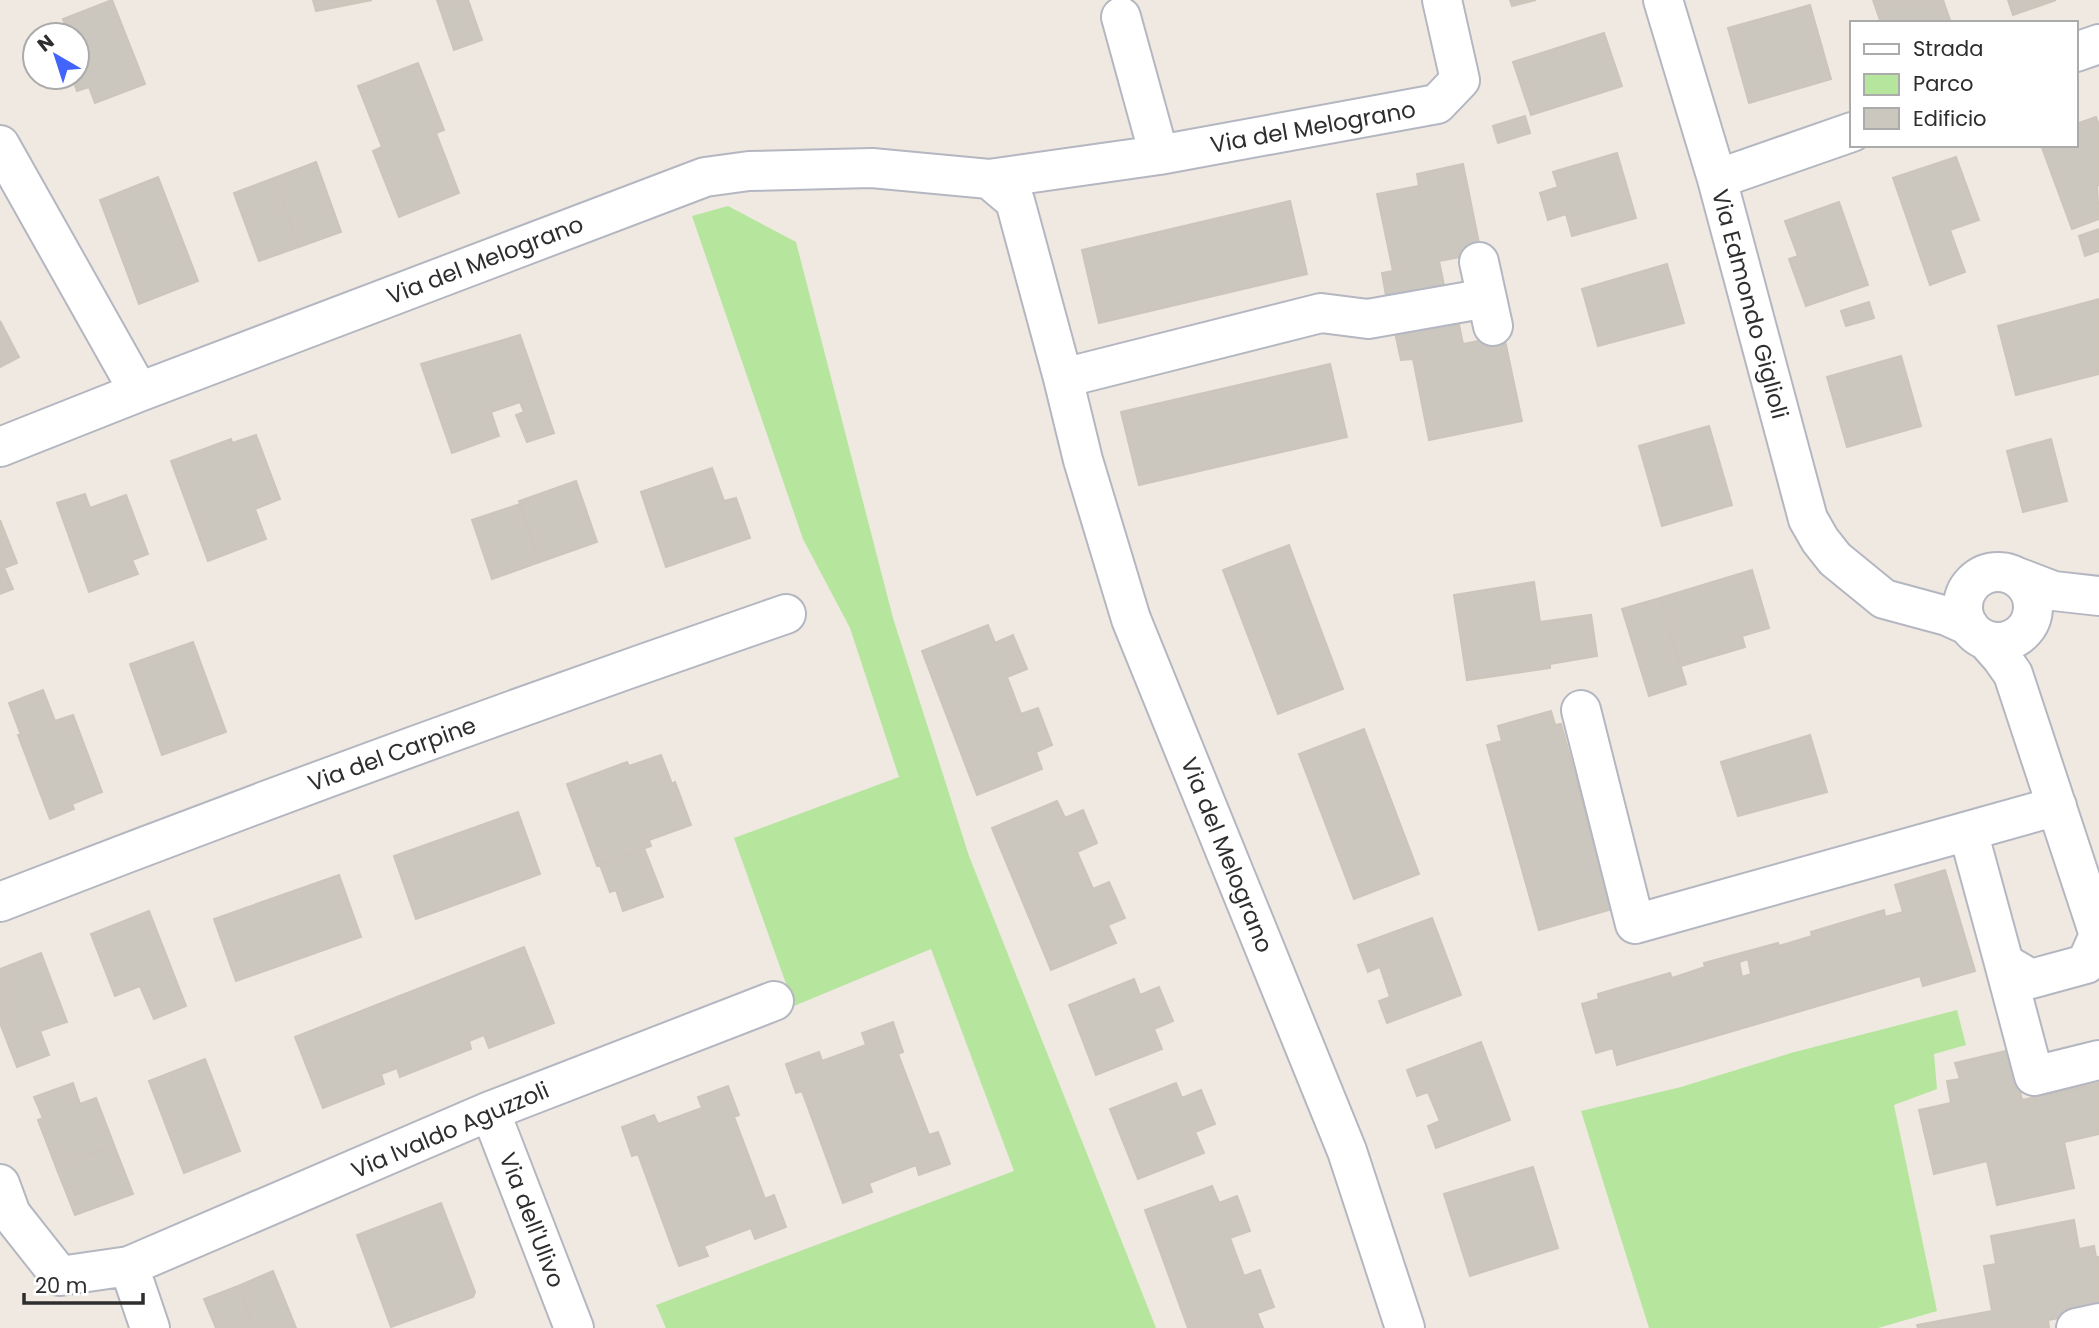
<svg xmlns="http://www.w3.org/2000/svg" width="2099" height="1328" font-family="Poppins,sans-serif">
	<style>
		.green { fill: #b6e59e }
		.building { fill: #cbc7bf; stroke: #cbc5ba; stroke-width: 2; fill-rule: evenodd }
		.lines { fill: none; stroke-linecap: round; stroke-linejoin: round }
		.minor-casing { stroke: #b4b7c1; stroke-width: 42 }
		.minor { stroke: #fff; stroke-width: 38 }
		.labels { text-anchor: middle; stroke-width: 5; stroke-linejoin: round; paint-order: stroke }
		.street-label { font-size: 23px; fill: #2e2e2e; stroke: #fff }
	</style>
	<rect width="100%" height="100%" fill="#efe9e1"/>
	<path class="green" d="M728,206L796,242L893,618L969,856L1156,1328H666L656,1305L1014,1171L931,949L794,1006L734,838L899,777L850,628L803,539L692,216Z
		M1957,1010L1966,1045L1934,1054L1937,1089L1894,1105L1937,1311L1878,1328H1649L1581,1111L1681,1087L1791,1053Z"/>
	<path class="building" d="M112,0L145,84L95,103L89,87L77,91L72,77H77V35H69L63,19Z
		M313,0H372L316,11Z
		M437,0H468L482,40L454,50Z
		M1510,0H1536L1512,6Z
		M1873,0H1943L1951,23H1881Z
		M2008,0H2056L2013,15Z
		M1810,5L1831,79L1749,103L1728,28Z
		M1604,33L1622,86L1531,115L1513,62Z
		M418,63L444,130L436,133L459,193L399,217L373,151L382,147L358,86Z
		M1525,116L1530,133L1498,143L1493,126Z
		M2096,117L2099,125V185L2097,186L2099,219L2072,229L2041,145H2076V124Z
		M1617,153L1636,218L1572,236L1566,214L1548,220L1540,193L1558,187L1553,172Z
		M1956,157L1979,220L1950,230L1965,272L1930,285L1893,178Z
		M316,162L341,232L299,247L274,178Z
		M1463,164L1481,253L1439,261L1446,295L1388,307L1382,273L1393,271L1377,194L1419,186L1417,174Z
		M158,177L198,281L139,304L100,200Z
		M274,178L299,247L259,261L234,193Z
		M1290,201L1307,274L1099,323L1082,250Z
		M1839,202L1868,285L1806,306L1789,259L1798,256L1785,221Z
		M2099,229V251L2085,256L2079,236Z
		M1667,264L1684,323L1598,346L1582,289Z
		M2099,299V374L2016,395L1998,326Z
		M1869,302L1874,318L1846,326L1841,311Z
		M1457,315L1463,344L1504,336L1522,421L1429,440L1413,359L1401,360L1394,328Z
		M0,321L19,357L0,367Z
		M520,335L554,433L527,442L516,415L524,412L520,402L491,412L499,436L452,453L421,364Z
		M1901,356L1921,426L1847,447L1827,377Z
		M1330,364L1347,437L1139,485L1121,412Z
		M1709,426L1732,505L1662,526L1639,446Z
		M256,435L280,499L255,509L266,539L208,561L171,461L231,439L232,443Z
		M2051,439L2067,501L2023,512L2007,451Z
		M712,468L724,501L736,498L750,538L666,567L641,492Z
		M576,481L597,542L540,562L519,501Z
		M85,494L90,508L126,495L148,554L132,560L138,574L89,592L57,503Z
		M520,504L540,562L492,579L472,520Z
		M0,520L17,563L4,568L13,589L0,594Z
		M1289,545L1343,689L1278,714L1223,570Z
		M1752,570L1769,628L1742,636L1745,647L1681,666L1660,598Z
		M1534,582L1540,622L1591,615L1597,656L1550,664V668L1467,680L1454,595Z
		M1660,598L1686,684L1649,696L1622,609Z
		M988,625L995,643L1013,635L1027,669L1007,677L1021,714L1038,708L1052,745L1036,752L1042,769L977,795L922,651Z
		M193,642L226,732L162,755L130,664Z
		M43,690L55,721L73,715L102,792L72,804L74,809L50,819L18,735H21L9,703Z
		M1551,711L1555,725L1561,724L1612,909L1539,930L1487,745L1502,741L1498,726Z
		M1364,729L1419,874L1354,899L1299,754Z
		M1810,735L1827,792L1738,816L1721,762Z
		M661,755L672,784L675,782L691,825L649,840L651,846L597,866L567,784L627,762L629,766Z
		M1057,801L1065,818L1083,810L1097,843L1077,852L1093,889L1109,882L1125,918L1108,925L1116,943L1051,970L992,828Z
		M518,812L540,874L416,919L394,856Z
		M644,848L663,897L623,911L616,890L610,892L600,865Z
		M1945,870L1975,971L1923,986L1920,976L1617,1065L1613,1048L1596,1053L1582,1004L1599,999L1598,994L1670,973L1672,978L1705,967L1704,963L1778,943L1779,946L1812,936L1811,932L1884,910L1885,917L1903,912L1895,885ZM1748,959L1751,974L1742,977L1739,962Z
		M339,875L361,937L236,981L214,919Z
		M149,911L186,1006L154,1019L140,986L115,996L91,934Z
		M1432,918L1461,995L1387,1023L1379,1001L1390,997L1380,967L1368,972L1358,945Z
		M524,947L554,1023L489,1048L484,1035L469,1041L471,1049L400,1077L397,1068L381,1074L384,1084L323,1108L295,1037Z
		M41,953L67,1022L40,1031L49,1055L17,1067L0,1023V969Z
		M1134,979L1140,995L1159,987L1173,1021L1154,1029L1162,1049L1096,1075L1069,1005Z
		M893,1022L903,1052L898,1054L929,1135L938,1132L950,1164L919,1175L916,1165L869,1183L872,1192L843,1203L802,1091L796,1093L786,1064L819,1052L822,1061L866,1045L862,1033Z
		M1481,1042L1510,1120L1436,1148L1428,1126L1440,1121L1428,1092L1417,1096L1407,1070Z
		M2010,1050L2022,1100L2099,1083V1134L2064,1142L2074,1188L1997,1205L1987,1161L1934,1174L1919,1110L1951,1103L1947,1081L1960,1079L1955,1063Z
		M205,1059L240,1151L184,1173L149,1081Z
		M73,1083L80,1104L96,1098L114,1145L56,1167L38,1120L43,1118L34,1097Z
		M1176,1083L1182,1098L1201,1090L1215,1124L1195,1132L1204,1153L1138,1179L1110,1109Z
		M728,1086L739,1115L734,1117L765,1199L774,1195L786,1227L755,1239L751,1228L704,1246L708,1256L679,1266L638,1154L632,1156L622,1127L654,1115L658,1124L702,1108L698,1097Z
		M114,1145L133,1194L75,1215L56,1167Z
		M1533,1167L1558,1248L1470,1276L1444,1194Z
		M1212,1186L1219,1203L1237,1196L1250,1231L1230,1238L1244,1276L1260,1270L1274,1307L1257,1313L1263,1328H1188L1145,1210Z
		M441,1203L475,1292L473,1297L391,1327L357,1235Z
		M2074,1220L2079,1249L2094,1246L2096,1257H2099V1311L2048,1320L2049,1328H1918L1917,1325L1992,1311L1984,1266L1996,1264L1991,1236Z
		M273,1271L296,1328H255L238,1286Z
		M238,1286L255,1328H216L204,1299Z"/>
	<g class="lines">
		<defs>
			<path id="minor" d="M1663,0L1717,179L1808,519L1820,540L1835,559L1884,599L1947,616L1969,626
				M1121,17L1159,155
				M2076,52L2099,44
				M0,145L139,392
				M989,179L1159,155L1437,104L1460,80L1442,0
				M1717,179L1852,132
				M1479,262L1493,326
				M1063,378L1321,313L1368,319L1487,298
				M0,447L139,392L705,177L749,171L872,168L989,179L1015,201L1063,378L1083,460L1131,619L1347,1151L1405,1328
				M1963 607a35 35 0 1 1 70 0a35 35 0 1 1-70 0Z
				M2012,575L2054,591L2099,596
				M1986,640L2001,657L2013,674L2099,935L2086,964L2031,979L2004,963L1968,831L2057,806
				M1581,710L1635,924L1968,831
				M0,902C260,801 522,705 786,614
				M2004,963L2034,1076L2099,1060
				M490,1111L574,1328
				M0,1184L11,1214L60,1276L129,1266L490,1111L774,1001
				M129,1266L150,1328
				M2076,1328L2099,1323"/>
		</defs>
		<use href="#minor" class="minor-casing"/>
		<use href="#minor" class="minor"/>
	</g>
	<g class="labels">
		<g class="street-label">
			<text transform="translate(1313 127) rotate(-10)" y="8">Via del Melograno</text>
			<text transform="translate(485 260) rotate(-21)" y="8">Via del Melograno</text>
			<text transform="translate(1750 304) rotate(75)" y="8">Via Edmondo Giglioli</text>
			<text transform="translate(392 754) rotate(-20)" y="8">Via del Carpine</text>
			<text transform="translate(1227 855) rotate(68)" y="8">Via del Melograno</text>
			<text transform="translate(450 1130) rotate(-23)" y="8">Via Ivaldo Aguzzoli</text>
			<text transform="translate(532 1220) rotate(69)" y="8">Via dell'Ulivo</text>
		</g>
	</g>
	<rect x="1850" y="21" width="228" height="126" fill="#ffffff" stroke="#ababab" stroke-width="2"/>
	<rect x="1864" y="44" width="35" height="10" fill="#ffffff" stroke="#ababab" stroke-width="2"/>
	<text x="1913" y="56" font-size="21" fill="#2e2e2e">Strada</text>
	<rect x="1864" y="74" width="35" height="21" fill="#b6e59e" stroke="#ababab" stroke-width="2"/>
	<text x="1913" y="91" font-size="21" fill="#2e2e2e">Parco</text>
	<rect x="1864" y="108" width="35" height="21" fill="#cbc7bf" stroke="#ababab" stroke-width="2"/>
	<text x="1913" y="126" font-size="21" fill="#2e2e2e">Edificio</text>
	<g transform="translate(56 56) rotate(321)"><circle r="33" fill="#ffffff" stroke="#ababab" stroke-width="2"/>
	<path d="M0-5L12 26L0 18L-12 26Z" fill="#4264fb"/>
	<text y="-10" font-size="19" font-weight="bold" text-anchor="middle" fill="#2e2e2e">N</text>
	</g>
	<path d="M24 1293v10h119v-10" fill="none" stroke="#2e2e2e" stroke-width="3.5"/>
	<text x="35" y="1293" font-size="21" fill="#2e2e2e" stroke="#ffffff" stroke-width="5" paint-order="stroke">20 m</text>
</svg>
